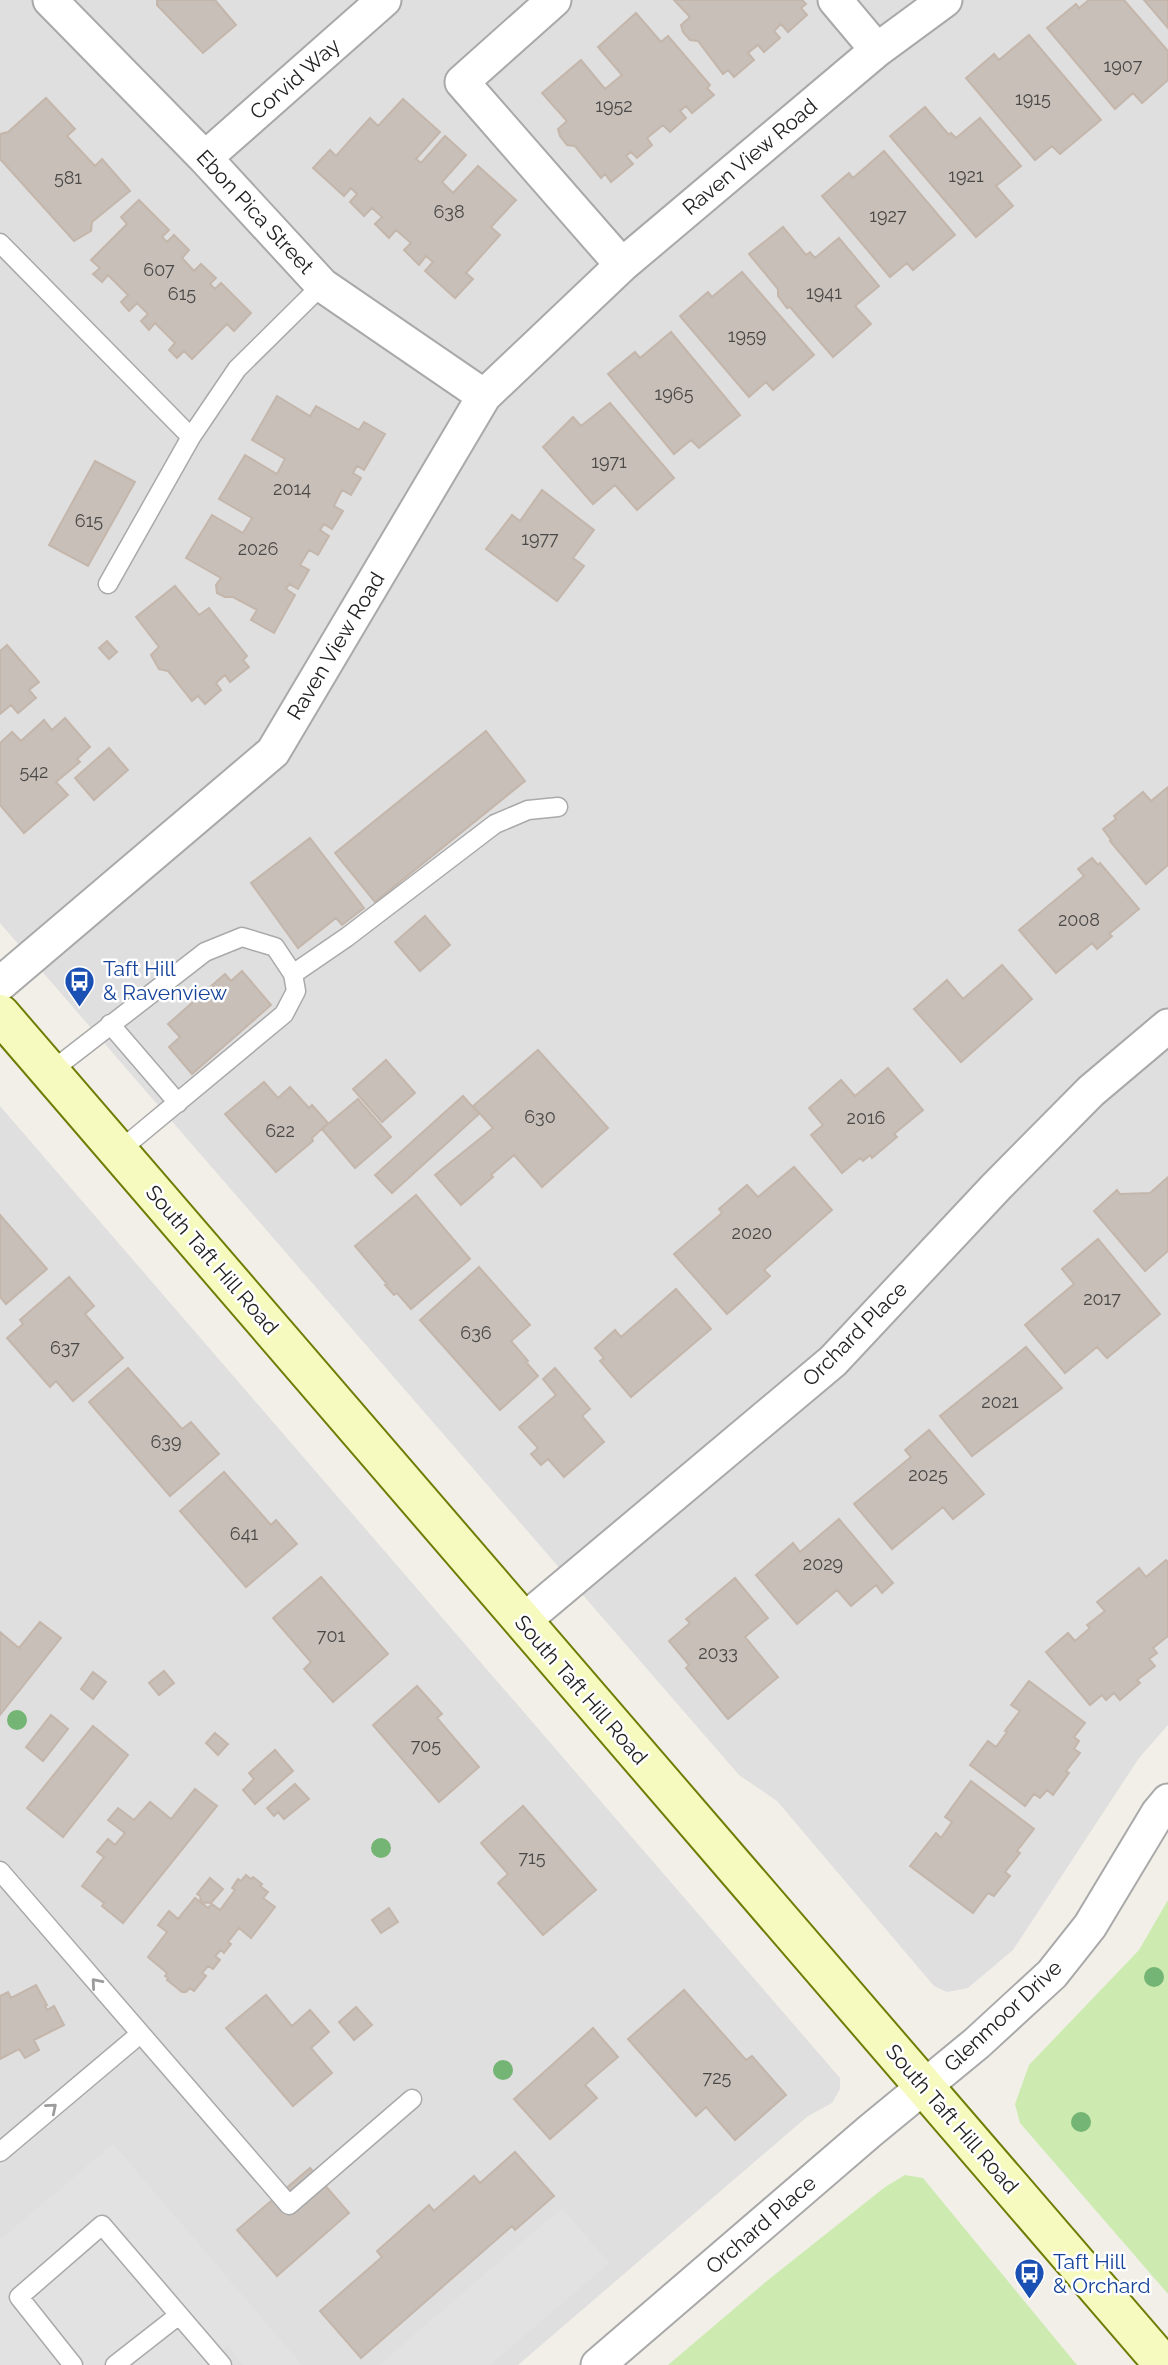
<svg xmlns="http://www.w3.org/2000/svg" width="1168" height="2365" font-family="Raleway,sans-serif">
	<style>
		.residential { fill: #e0dfdf }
		.grass { fill: #cdebb0 }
		.parking { fill: #e2e2e2 }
		.building { fill: #c7bfb8; stroke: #c4b6ab; stroke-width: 2 }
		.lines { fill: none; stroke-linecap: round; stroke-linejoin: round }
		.lane-casing { stroke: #a9a9a9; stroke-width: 21 }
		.street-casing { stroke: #a9a9a9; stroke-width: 37 }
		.secondary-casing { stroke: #707d05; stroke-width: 42 }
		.lane { stroke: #fff; stroke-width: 18 }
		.street { stroke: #fff; stroke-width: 33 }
		.secondary { stroke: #f7fabf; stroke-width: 38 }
		.tree { fill: #74b475 }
		.oneway { stroke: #9c9c9c }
		.labels { text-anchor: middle; stroke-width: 5; stroke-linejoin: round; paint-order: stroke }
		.number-label { font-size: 18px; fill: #4b4948 }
		.street-label { font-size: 21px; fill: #222; stroke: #fff }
		.transit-label { font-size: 21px; fill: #164399; stroke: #fff; text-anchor: start }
	</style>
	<rect width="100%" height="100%" fill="#f2efe9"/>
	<path class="residential" d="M0,0H1168V1725L1139,1758L1013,1950L968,1988L947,1992L934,1986L777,1801L739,1775L0,923Z
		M0,1106L840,2078V2089L832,2103L808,2116L518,2365H0Z"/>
	<path class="grass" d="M1168,1900V2294L1020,2123L1015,2104L1029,2065L1139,1950Z
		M905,2175L923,2178L1077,2365H668L768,2280L885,2187Z"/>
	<path class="parking" d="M113,2144L302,2365H244L228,2346L205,2365H0V2240Z
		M562,2208L609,2263L490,2365H379Z"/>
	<path class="building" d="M157,0H215L236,25L203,53L157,5Z
		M674,0H802L806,4L801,8L807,15L788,32L781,24L774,31L780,38L764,52L758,45L748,53L754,60L734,77L728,70L723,74L698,41L690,40L683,32L681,25L690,17Z
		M1089,0H1124L1168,51V80L1142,103L1133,93L1115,109L1047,28L1076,4L1079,8Z
		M1144,0H1168V28Z
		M636,13L661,42L668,36L710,85L707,88L714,95L692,113L686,106L680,111L686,118L670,132L663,125L647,138L652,145L637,158L631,152L626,156L633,164L611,182L605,174L601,178L575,146L567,145L560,136L558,129L567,121L542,93L581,60L605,89L622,75L598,47Z
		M1029,35L1101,120L1060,154L1052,146L1035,160L966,78L994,54L999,60Z
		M46,98L75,129L67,136L95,166L102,159L130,191L92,222L91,231L74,241L0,159V134L8,132Z
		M403,99L440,132L416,159L421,163L445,136L466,155L442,182L453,193L478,166L516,200L491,227L500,235L466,273L473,279L455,298L425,271L433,262L426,256L419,265L404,250L411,243L396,230L389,238L375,224L382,217L372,208L364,216L350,202L357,194L351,188L344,196L313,168L330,150L336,156L370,118L378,126Z
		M925,107L949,135L951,133L956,138L980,118L1021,166L996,186L1013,206L976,237L890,136Z
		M884,151L955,235L913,270L907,263L890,277L822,196L849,173L853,178Z
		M139,200L169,230L162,237L167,242L174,235L189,250L182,258L194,271L201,264L216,278L210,284L215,289L221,283L251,313L234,331L227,324L192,359L184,351L177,358L169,350L175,343L155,323L149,330L141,321L148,314L137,303L129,311L121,302L128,295L108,275L102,282L93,274L100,268L91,260L127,224L121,217Z
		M783,227L806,255L810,252L815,258L839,238L879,286L855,306L871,324L833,357L790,307L787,308L778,296V289L749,254Z
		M742,272L814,355L773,390L766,382L749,397L680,316L708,292L712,297Z
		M671,332L740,415L699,448L691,440L674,454L608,374L635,352L640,358Z
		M277,396L310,416L316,406L359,430L364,422L385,434L364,470L357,466L353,473L361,478L351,495L342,490L334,506L343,511L332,529L324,524L320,530L329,536L318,555L309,550L300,565L309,570L298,589L289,584L286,589L295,595L274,633L251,620L257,610L233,597H225L217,593L216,585L221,578L186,558L212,515L243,533L252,518L219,499L245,455L277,474L285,459L252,440Z
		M610,403L674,478L637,510L615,485L593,504L543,447L573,417L581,426Z
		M95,461L135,482L88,566L49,545Z
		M542,490L594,530L573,558L584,566L557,601L486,549L512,515L520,521Z
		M175,586L199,615L209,608L247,656L243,660L249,667L230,682L225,675L216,683L221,690L205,704L198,696L192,701L168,671L159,669L151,655L159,647L136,617Z
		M107,641L117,652L109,659L99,648Z
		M7,645L39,682L29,690L36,698L18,713L11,705L0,714V651Z
		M65,718L90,747L77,759L80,762L56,782L68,795L24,833L0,805V743L12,732L21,741L44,720L52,730Z
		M486,731L525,781L375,902L335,853Z
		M109,748L128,770L94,800L75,778Z
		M1168,787V865L1146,884L1110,841L1111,840L1103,829L1116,819L1114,816L1143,792L1151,801Z
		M310,838L364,908L342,925L336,918L298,948L251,883Z
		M1092,858L1098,865L1100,863L1139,909L1109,934L1112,936L1097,949L1092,943L1056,973L1019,930L1084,876L1078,869Z
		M425,916L450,945L420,971L395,942Z
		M1002,965L1032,999L961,1062L914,1009L947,980L963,999Z
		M242,971L271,1005L192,1074L169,1047L180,1037L168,1024L225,974L231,981Z
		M538,1050L608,1128L542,1187L514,1155L491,1175L493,1177L461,1205L435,1175L493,1128L473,1106Z
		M386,1060L415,1093L382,1122L353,1089Z
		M888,1068L923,1110L894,1134L897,1137L872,1158L870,1155L863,1161L860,1158L842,1173L811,1135L823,1125L809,1108L841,1080L855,1096Z
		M264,1082L278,1098L290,1087L309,1108L312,1105L328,1123L312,1138L313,1141L276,1172L225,1114Z
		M463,1096L479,1114L392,1193L375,1175Z
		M358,1099L391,1137L355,1168L322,1129Z
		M794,1167L832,1210L764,1270L770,1276L727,1314L674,1254L722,1213L719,1209L747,1185L758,1197Z
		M1168,1177V1251L1145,1271L1094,1211L1117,1190L1120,1194L1150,1193Z
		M416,1195L470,1259L411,1309L397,1293L394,1295L385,1285L387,1284L355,1246Z
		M0,1215L47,1269L6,1304L0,1297Z
		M1098,1239L1160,1314L1107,1358L1097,1347L1065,1373L1025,1325L1074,1284L1062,1269Z
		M479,1267L530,1325L511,1341L528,1361L526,1362L538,1376L500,1410L420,1320Z
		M69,1277L94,1306L85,1314L123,1358L73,1401L56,1381L50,1387L7,1338L23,1324L20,1320Z
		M676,1289L711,1329L631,1397L600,1361L604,1358L595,1348L615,1330L621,1337Z
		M1026,1347L1062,1388L972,1456L940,1416Z
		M128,1368L182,1429L191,1422L219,1454L170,1496L89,1402Z
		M555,1368L590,1409L582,1416L604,1442L564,1477L548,1459L541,1465L531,1454L538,1448L519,1427L556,1395L543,1379Z
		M929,1430L984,1494L953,1519L943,1507L892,1549L854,1504L911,1457L905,1450Z
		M224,1472L271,1525L276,1520L297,1544L246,1587L180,1511Z
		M839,1519L893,1583L882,1593L876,1585L851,1606L837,1590L797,1624L756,1575L793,1543L800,1552Z
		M1166,1560L1168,1562V1636L1153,1648L1157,1653L1149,1659L1155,1666L1137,1680L1140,1683L1120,1700L1114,1693L1106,1700L1102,1695L1090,1705L1046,1652L1068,1633L1075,1641L1090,1628L1087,1625L1105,1611L1097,1602L1139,1568L1146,1577Z
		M321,1577L388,1654L333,1702L304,1669L311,1662L273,1618Z
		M735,1578L768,1618L745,1637L778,1677L728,1719L686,1668L689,1665L669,1641L690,1623L686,1619Z
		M40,1622L61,1638L0,1715V1632L19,1648Z
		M164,1671L174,1683L159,1695L149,1683Z
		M93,1672L106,1682L93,1699L81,1689Z
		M1029,1681L1085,1723L1074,1737L1079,1741L1074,1749L1080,1753L1066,1771L1069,1773L1053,1795L1047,1790L1040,1798L1034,1794L1025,1806L970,1765L988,1741L996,1747L1007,1732L1005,1731L1020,1711L1011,1705Z
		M417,1686L442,1714L437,1718L479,1767L439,1802L373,1725Z
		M51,1715L68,1729L43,1761L26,1747Z
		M93,1726L128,1755L63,1837L27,1808Z
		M215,1733L228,1744L218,1755L206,1743Z
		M275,1750L293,1771L255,1804L243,1790L254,1779L249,1773Z
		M971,1781L1034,1829L1017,1851L1020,1853L1005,1872L1010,1876L994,1896L988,1893L973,1913L910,1866L936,1833L941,1838L952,1822L945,1817Z
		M295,1784L309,1799L284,1819L278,1812L274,1816L267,1808Z
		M195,1789L217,1806L123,1923L102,1906L104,1903L82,1886L104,1857L97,1852L108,1839L115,1845L125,1833L108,1820L118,1808L134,1820L150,1802L171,1819Z
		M523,1806L596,1890L543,1935L498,1883L508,1874L481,1843Z
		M246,1875L251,1879L253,1877L262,1884L260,1886L268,1892L263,1898L275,1907L251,1938L239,1928L228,1942L231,1944L224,1953L221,1950L215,1956L220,1960L213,1969L208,1966L202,1973L206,1976L194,1991L190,1988L186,1992H182L167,1980L168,1978L165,1976L167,1973L148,1957L167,1932L158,1925L169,1911L178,1919L195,1898L208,1908L212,1904L220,1910L235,1890L232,1888L238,1879L241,1881Z
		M210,1878L223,1889L211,1903L201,1902L200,1896L197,1894Z
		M389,1908L398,1922L381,1933L372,1920Z
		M36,1985L47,2005L45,2006L47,2010L54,2006L64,2025L34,2040L39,2050L25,2058L19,2049L0,2059V1996L8,1992L11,1998Z
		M684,1990L746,2060L752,2056L786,2095L735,2140L706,2107L696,2116L628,2039Z
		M266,1995L292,2026L310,2010L329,2032L311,2048L332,2073L293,2106L226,2028Z
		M356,2007L372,2025L354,2040L339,2022Z
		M593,2028L618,2057L585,2085L597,2098L550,2139L514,2099Z
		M515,2152L554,2196L515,2230L512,2226L361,2358L320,2311L382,2257L377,2251L429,2205L434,2211L474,2176L480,2183Z
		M310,2168L349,2213L277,2276L237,2230Z"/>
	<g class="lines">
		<defs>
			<path id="lane" d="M0,243L191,437
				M108,584L191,437L237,369L322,285
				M293,974L347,937L495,824L528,810L558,807
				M110,1024L178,1103
				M50,1072L205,952L242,937L275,947L293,974L296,991L284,1014L119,1151
				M0,1871L289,2205L412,2099
				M0,2152L140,2034
				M73,2365L19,2297L102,2225L222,2365
				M115,2365L179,2315"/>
			<path id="street" d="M50,0L205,158L322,285L484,396
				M554,0L462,82L622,265
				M835,0L877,50
				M205,158L384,0
				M0,984L273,752L484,396L622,265L877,50L945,0
				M522,1622L833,1361L996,1187L1091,1091L1168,1026
				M598,2365L870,2131L977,2043L1052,1974L1090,1926L1158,1813L1168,1801"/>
			<path id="secondary" d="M0,1014L1164,2365"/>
		</defs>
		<use href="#lane" class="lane-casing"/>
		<use href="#street" class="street-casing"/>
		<use href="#secondary" class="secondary-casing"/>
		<use href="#lane" class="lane"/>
		<use href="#street" class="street"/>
		<use href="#secondary" class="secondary"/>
	</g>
	<g class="tree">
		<circle cx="17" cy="1720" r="10"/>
		<circle cx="381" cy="1848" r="10"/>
		<circle cx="1154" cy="1977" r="10"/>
		<circle cx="503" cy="2070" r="10"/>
		<circle cx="1081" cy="2122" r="10"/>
	</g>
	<defs><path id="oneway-chevron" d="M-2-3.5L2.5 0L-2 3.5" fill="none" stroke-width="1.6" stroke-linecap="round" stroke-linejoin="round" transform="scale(1.75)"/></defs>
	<g class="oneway">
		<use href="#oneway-chevron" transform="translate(96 1983) rotate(-131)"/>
		<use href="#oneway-chevron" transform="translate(52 2108) rotate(-40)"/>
	</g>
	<defs>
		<symbol id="bus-pin" viewBox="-11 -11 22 30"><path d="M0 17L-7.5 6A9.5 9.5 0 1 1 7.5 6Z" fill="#1a4fb4" stroke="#fff"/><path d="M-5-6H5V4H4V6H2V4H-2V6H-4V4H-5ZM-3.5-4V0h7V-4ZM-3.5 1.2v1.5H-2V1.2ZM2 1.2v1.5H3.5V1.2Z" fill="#fff"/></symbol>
	</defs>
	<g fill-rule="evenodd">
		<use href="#bus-pin" x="62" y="964" width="35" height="47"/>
		<use href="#bus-pin" x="1012" y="2256" width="35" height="47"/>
	</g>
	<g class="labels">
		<g class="number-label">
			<text x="1123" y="72">1907</text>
			<text x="1033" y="105">1915</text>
			<text x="614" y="112">1952</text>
			<text x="966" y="182">1921</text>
			<text x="68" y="184">581</text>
			<text x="449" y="218">638</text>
			<text x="888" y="222">1927</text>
			<text x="159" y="276">607</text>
			<text x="824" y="299">1941</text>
			<text x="182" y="300">615</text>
			<text x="747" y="342">1959</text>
			<text x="674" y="400">1965</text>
			<text x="609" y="468">1971</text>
			<text x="292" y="495">2014</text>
			<text x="89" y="527">615</text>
			<text x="540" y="545">1977</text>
			<text x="258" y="555">2026</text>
			<text x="34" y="778">542</text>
			<text x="1079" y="926">2008</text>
			<text x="540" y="1123">630</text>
			<text x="866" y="1124">2016</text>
			<text x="280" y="1137">622</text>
			<text x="752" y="1239">2020</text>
			<text x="1102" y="1305">2017</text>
			<text x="476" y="1339">636</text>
			<text x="65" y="1354">637</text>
			<text x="1000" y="1408">2021</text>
			<text x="166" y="1448">639</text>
			<text x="928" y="1481">2025</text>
			<text x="244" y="1540">641</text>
			<text x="823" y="1570">2029</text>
			<text x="331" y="1642">701</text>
			<text x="718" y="1659">2033</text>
			<text x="426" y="1752">705</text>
			<text x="532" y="1864">715</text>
			<text x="717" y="2084">725</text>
		</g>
		<g class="street-label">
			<text transform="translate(295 79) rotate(-41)" y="7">Corvid Way</text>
			<text transform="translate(750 157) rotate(-40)" y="7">Raven View Road</text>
			<text transform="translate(255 212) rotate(47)" y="7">Ebon Pica Street</text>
			<text transform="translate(336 646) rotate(-59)" y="7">Raven View Road</text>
			<text transform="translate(212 1260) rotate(49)" y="7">South Taft Hill Road</text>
			<text transform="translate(855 1334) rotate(-45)" y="7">Orchard Place</text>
			<text transform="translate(581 1690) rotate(49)" y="7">South Taft Hill Road</text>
			<text transform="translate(1003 2016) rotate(-43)" y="7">Glenmoor Drive</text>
			<text transform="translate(952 2119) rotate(49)" y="7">South Taft Hill Road</text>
			<text transform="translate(761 2225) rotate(-41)" y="7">Orchard Place</text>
		</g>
		<g class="transit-label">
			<text x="103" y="976">Taft Hill<tspan x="103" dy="24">&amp; Ravenview</tspan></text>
			<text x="1053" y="2269">Taft Hill<tspan x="1053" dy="24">&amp; Orchard</tspan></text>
		</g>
	</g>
</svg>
